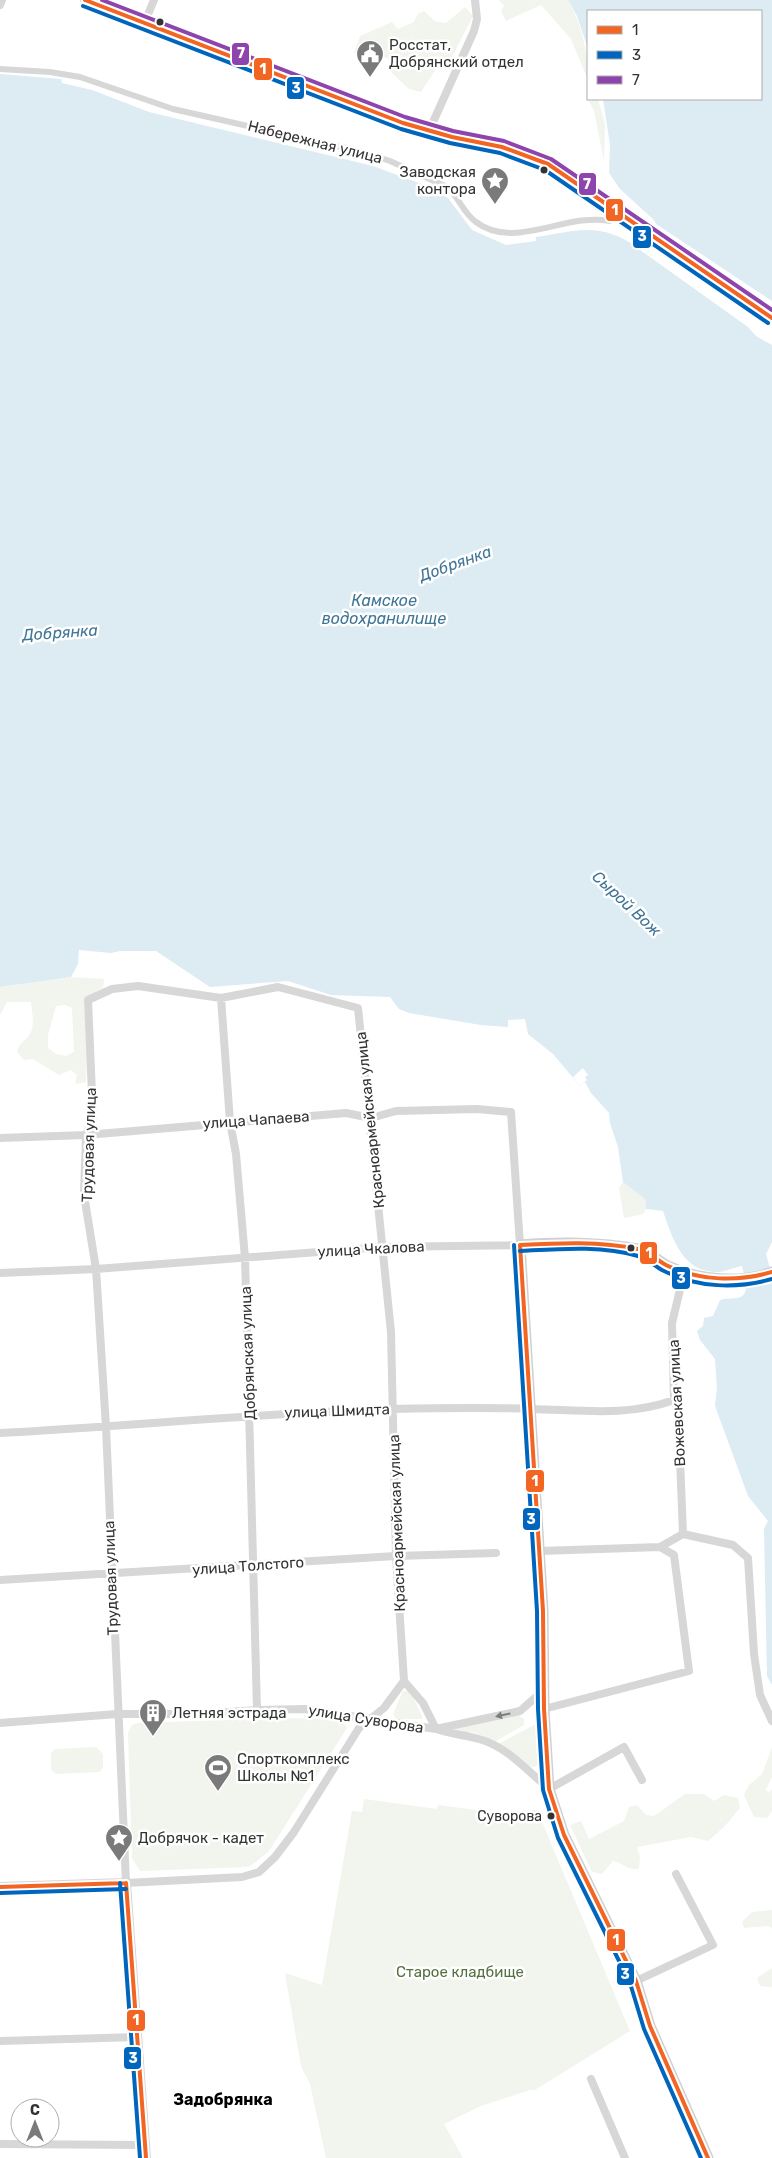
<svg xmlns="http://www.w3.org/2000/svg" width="772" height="2158" font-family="Rubik,sans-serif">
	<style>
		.green { fill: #f1f5ed; fill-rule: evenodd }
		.water { fill: #ddebf3 }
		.pier { fill: #fff }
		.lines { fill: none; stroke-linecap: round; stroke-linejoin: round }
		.pedestrian { stroke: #d7d7d7; stroke-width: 6 }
		.minor { stroke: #d7d7d7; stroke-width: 8 }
		.tertiary { stroke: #d7d7d7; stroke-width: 10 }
		.secondary { stroke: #d0d0d0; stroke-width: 11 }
		.bus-1-casing { stroke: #fff; stroke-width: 8 }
		.bus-2-casing { stroke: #fff; stroke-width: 8 }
		.bus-3-casing { stroke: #fff; stroke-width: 8 }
		.bus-1 { stroke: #f26522; stroke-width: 4 }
		.bus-2 { stroke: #0065bd; stroke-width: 4 }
		.bus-3 { stroke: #8e44ad; stroke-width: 4 }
		.oneway { fill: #7d7d7d }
		.bus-dot { fill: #333; stroke: #fff; stroke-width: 2 }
		.labels { text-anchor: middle; stroke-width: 5; stroke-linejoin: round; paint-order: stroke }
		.bus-label { font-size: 14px; fill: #333; stroke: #fff; text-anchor: end }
		.poi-label { font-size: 15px; fill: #333; stroke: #fff; text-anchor: start }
		.street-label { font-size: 15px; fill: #333; stroke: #fff }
		.park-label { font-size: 15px; fill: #56703f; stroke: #fff }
		.water-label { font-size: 16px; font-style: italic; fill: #3f7597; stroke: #fff }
		.neighbourhood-label { font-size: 16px; font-weight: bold; fill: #000; stroke: #fff }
		.line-badge { stroke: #fff; stroke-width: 2 }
		.badge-label { font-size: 14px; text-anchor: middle; font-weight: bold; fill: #fff }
	</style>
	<rect width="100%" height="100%" fill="#fff"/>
	<path class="green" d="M499,0H568C582,25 588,52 588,80L571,39L541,5L506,21L501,11L504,6Z
		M465,7L473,16L451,59L439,64L421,92L409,89L390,71L389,59L369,51L361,54L354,53L360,36L392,22L398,29L414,22L418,14L424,11L435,21L446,23Z
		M588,99H598L605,124L604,161L594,111Z
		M71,977L104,979L103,988L84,999L87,1056L86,1082L75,1084L77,1075L71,1070L59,1075L33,1059L24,1060L17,1052C19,1044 22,1043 28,1037C36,1028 32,1013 31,1002H7L0,1015V987ZM65,1005L72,1008L74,1052L66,1056L56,1054L48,1048V1035L56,1006Z
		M623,1182L645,1199L646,1209L643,1214L624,1218L619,1188Z
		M403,1691H410L422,1716V1719H396L393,1714Z
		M518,1715L524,1719V1725L496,1741L473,1732H453L454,1729Z
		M288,1718L341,1720L347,1728L269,1851L249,1867L140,1871L132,1858L128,1733L132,1725L137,1723Z
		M534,1725L541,1728V1762L535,1767L529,1766L498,1744Z
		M96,1747L103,1754V1767L100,1772L56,1774L51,1770V1753L55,1749Z
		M772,1747V1777L766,1790L769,1793L772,1789V1811L767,1818L754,1817L744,1795L749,1785L762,1774Z
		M685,1794H704L714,1801L724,1795L738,1798L740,1808L725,1826L708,1841L691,1837L637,1847L640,1857L639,1869C629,1871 623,1863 613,1861L602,1874L592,1872L570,1825L581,1821L589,1839L624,1821L629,1807L637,1805L646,1815L654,1816Z
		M364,1799L437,1809L438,1805L499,1813L537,1810L630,2031L535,2090H530L481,2106L444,2124L463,2158H326L310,2084L301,2066L285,1973L322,1985L352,1811L362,1812Z
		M772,1910V1928L768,1926L744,1928L742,1922L752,1912Z
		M772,1968V1987L760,1986L757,1978Z"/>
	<path class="water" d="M568,0H772V301L656,224L654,220L620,189L609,173L610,145L603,99H761V11H588V49L577,16Z
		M0,74L61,79L62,83L92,90L149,112L373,166L427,186L448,198L472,230L506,245L536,241V237C573,232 594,222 629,242L748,327L756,336L772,345V1242L766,1254L772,1276V1685L767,1676L764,1529L768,1521L748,1496L715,1406L717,1388L715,1359L700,1340L697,1331L703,1326L704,1318L713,1316L720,1300C726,1298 731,1299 737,1298C752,1296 744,1276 742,1266C735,1267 727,1271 719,1272C683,1273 673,1240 663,1211L646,1209L645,1199L623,1182L618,1147L610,1123L609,1113L591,1093L585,1082L580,1086L553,1054L528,1034L525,1019L508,1020V1027L481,1025L409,1013L399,1009L390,997L331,995L288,981L210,987L156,951H120L111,953L79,950L78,964L71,977L0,987Z"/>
	<path class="pier" d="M583,1068L588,1075L585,1077L587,1080L580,1086L573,1077Z"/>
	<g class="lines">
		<path class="pedestrian" d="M0,69L50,72L80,77L173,109L362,152L390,161L447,187C459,197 463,213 476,222C514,251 566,212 610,221"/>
		<path class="minor" d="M0,5L2,0
			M144,24L154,0
			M429,131L474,31L477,19L475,0
			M138,986L221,998L278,987L358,1008L391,1332L396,1556L404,1681L384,1708L359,1728L294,1832L275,1857L259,1872L242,1877L126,1883L106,1427L96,1269L84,1195L86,1135L93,1117L88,1000L112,989Z
			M221,998L230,1122L236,1154L245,1258L257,1710
			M0,1138L86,1135L346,1113L371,1118L396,1111L477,1109L511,1112L520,1245L383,1247L96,1269L0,1273
			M0,1433C131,1426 261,1413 392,1409C439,1408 486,1407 532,1409C580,1410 628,1417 674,1400
			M683,1534L678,1409L674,1400L672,1323L684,1273
			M683,1534L733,1545L748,1558L754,1654L760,1695L772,1721
			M540,1551L660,1547L683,1534
			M0,1580L396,1556L496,1553
			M404,1681L423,1703L436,1729C451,1734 464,1735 479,1739C506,1746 528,1771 549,1789L624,1747L642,1780
			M544,1709L689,1671L674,1555L660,1547
			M0,1723L117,1714H202L257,1710L305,1709L436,1729L520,1711L544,1690
			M636,1981L713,1945L676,1874
			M0,2041L137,2037
			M591,2079L625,2158
			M0,2144L145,2145"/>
		<path class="tertiary" d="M85,0L403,123L452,137L502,147L548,164L772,318
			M0,1887L126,1883L146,2158"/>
		<path class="secondary" d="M708,2158L650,2026L636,1981L564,1835L549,1789L544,1709L543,1611L520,1245C562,1242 597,1242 638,1249C649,1251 658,1261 668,1266C699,1280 740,1284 772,1272"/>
		<defs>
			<path id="bus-1" d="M85,0L403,123L452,137L502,147L548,164L772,318
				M520,1245L543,1611L544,1709L549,1789L564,1835L636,1981L650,2026L708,2158
				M520,1245C559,1243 600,1241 638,1249C650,1251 657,1261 668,1266C700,1281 738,1282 772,1272
				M126,1883L146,2158
				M0,1887L126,1883"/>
			<path id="bus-2" d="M83,6L401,129L450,143L500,153L545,170L768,323
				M514,1245L537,1611L538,1709L543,1790L558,1838L630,1983L644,2029L701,2158
				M520,1251C558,1249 601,1245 638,1256C648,1258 655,1267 664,1271C697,1288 737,1289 772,1279
				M120,1883L140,2158
				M0,1893L126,1889"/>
			<path id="bus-3" d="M102,0L405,117L453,131L504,141L551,159L772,310"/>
		</defs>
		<use href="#bus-1" class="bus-1-casing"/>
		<use href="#bus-2" class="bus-2-casing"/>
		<use href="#bus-3" class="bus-3-casing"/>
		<use href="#bus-1" class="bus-1"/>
		<use href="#bus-2" class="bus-2"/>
		<use href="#bus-3" class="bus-3"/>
	</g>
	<defs><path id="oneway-solid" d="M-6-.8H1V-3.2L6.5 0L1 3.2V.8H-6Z" transform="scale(1.25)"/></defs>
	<use class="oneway" href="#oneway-solid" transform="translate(503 1715) rotate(168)"/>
	<defs>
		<symbol id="civic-pin" viewBox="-11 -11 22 30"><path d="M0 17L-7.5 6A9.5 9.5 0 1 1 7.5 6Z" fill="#7a7a7a" stroke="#fff"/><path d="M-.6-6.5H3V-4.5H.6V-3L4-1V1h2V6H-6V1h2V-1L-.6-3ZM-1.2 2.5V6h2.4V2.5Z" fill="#fff"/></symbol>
		<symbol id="sight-pin" viewBox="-11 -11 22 30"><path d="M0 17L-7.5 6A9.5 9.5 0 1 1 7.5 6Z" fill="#7a7a7a" stroke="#fff"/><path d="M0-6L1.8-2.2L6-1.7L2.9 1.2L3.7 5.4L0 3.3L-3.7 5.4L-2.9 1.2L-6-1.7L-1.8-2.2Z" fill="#fff"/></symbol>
		<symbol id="building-pin" viewBox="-11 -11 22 30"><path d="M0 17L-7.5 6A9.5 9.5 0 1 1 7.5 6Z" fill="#7a7a7a" stroke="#fff"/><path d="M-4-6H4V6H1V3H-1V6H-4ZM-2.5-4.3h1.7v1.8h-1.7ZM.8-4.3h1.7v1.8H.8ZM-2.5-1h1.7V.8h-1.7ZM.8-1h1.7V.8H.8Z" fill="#fff"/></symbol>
		<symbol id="stadium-pin" viewBox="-11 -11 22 30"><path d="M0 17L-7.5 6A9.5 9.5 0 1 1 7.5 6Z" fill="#7a7a7a" stroke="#fff"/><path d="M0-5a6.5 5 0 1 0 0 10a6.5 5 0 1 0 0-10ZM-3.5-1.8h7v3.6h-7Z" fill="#fff"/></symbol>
	</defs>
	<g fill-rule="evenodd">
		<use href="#civic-pin" x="354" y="38" width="32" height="43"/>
		<use href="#sight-pin" x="479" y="165" width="32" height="43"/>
		<use href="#building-pin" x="137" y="1697" width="32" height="43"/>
		<use href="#stadium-pin" x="202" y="1752" width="32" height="43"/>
		<use href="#sight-pin" x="103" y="1822" width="32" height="43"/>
	</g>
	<g class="bus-dot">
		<circle cx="160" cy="22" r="4.5"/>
		<circle cx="544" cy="170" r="4.5"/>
		<circle cx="631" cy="1248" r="4.5"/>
		<circle cx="551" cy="1816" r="4.5"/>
	</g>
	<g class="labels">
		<g class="bus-label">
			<text x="542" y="1821">Суворова</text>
		</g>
		<g class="poi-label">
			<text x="389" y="50">Росстат,<tspan x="389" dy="17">Добрянский отдел</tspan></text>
			<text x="476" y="177" text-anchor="end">Заводская<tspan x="476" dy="17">контора</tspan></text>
			<text x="172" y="1718">Летняя эстрада</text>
			<text x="237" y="1764">Спорткомплекс<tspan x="237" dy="17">Школы №1</tspan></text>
			<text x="138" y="1843">Добрячок - кадет</text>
		</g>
		<g class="street-label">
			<text transform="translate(315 142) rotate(14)" y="5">Набережная улица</text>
			<text transform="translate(256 1120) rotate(-4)" y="5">улица Чапаева</text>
			<text transform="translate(370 1120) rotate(-96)" y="5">Красноармейская улица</text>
			<text transform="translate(89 1145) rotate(-88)" y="5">Трудовая улица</text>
			<text transform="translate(371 1249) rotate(-3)" y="5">улица Чкалова</text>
			<text transform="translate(248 1353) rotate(-92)" y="5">Добрянская улица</text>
			<text transform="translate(677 1403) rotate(-93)" y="5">Вожевская улица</text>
			<text transform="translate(337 1411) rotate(-2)" y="5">улица Шмидта</text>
			<text transform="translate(397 1523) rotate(-92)" y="5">Красноармейская улица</text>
			<text transform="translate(248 1566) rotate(-4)" y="5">улица Толстого</text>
			<text transform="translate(111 1578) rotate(-92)" y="5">Трудовая улица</text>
			<text transform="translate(366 1719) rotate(9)" y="5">улица Суворова</text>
		</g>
		<g class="park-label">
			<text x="460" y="1977">Старое кладбище</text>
		</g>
		<g class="water-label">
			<text transform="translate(455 563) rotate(-20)" y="6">Добрянка</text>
			<text x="384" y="606">Камское<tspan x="384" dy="18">водохранилище</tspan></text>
			<text transform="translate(60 632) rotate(-4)" y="6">Добрянка</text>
			<text transform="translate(627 903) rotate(43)" y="6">Сырой Вож</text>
		</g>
		<g class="neighbourhood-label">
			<text x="223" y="2105">Задобрянка</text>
		</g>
	</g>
	<g class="line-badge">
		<rect x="231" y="42" width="19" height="24" rx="5" fill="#8e44ad"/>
		<rect x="253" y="57" width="20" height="24" rx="5" fill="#f26522"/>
		<rect x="286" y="76" width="19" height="24" rx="5" fill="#0065bd"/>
		<rect x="578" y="172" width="19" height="24" rx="5" fill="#8e44ad"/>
		<rect x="605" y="198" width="19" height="24" rx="5" fill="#f26522"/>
		<rect x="632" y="225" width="20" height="24" rx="5" fill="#0065bd"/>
		<rect x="639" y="1241" width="19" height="24" rx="5" fill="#f26522"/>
		<rect x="671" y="1266" width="20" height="24" rx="5" fill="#0065bd"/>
		<rect x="525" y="1469" width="20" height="24" rx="5" fill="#f26522"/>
		<rect x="522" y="1507" width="19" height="24" rx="5" fill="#0065bd"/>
		<rect x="606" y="1928" width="20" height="24" rx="5" fill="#f26522"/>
		<rect x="616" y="1962" width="19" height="24" rx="5" fill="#0065bd"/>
		<rect x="126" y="2009" width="20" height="23" rx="5" fill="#f26522"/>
		<rect x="123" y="2046" width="19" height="24" rx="5" fill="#0065bd"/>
	</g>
	<g class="badge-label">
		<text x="241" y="58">7</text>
		<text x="263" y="74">1</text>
		<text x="296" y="93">3</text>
		<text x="587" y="189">7</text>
		<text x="615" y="215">1</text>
		<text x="642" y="241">3</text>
		<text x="649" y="1258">1</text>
		<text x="681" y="1283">3</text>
		<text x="535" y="1486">1</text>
		<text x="531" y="1524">3</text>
		<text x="616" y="1945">1</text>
		<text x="625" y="1979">3</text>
		<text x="136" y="2025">1</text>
		<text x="133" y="2063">3</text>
	</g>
	<rect x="587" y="10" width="175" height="90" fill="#ffffff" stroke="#adadad"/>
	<rect x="597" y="26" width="25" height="8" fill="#f26522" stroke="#adadad"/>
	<text x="632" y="35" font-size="15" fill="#333333">1</text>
	<rect x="597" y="51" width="25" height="8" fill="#0065bd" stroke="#adadad"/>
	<text x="632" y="60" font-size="15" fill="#333333">3</text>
	<rect x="597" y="76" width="25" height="8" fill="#8e44ad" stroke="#adadad"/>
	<text x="632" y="85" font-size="15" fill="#333333">7</text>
	<g transform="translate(35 2123)"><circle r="24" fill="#ffffff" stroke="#adadad"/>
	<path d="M0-4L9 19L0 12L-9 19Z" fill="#7a7a7a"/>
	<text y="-8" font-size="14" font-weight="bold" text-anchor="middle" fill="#333333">С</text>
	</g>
</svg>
